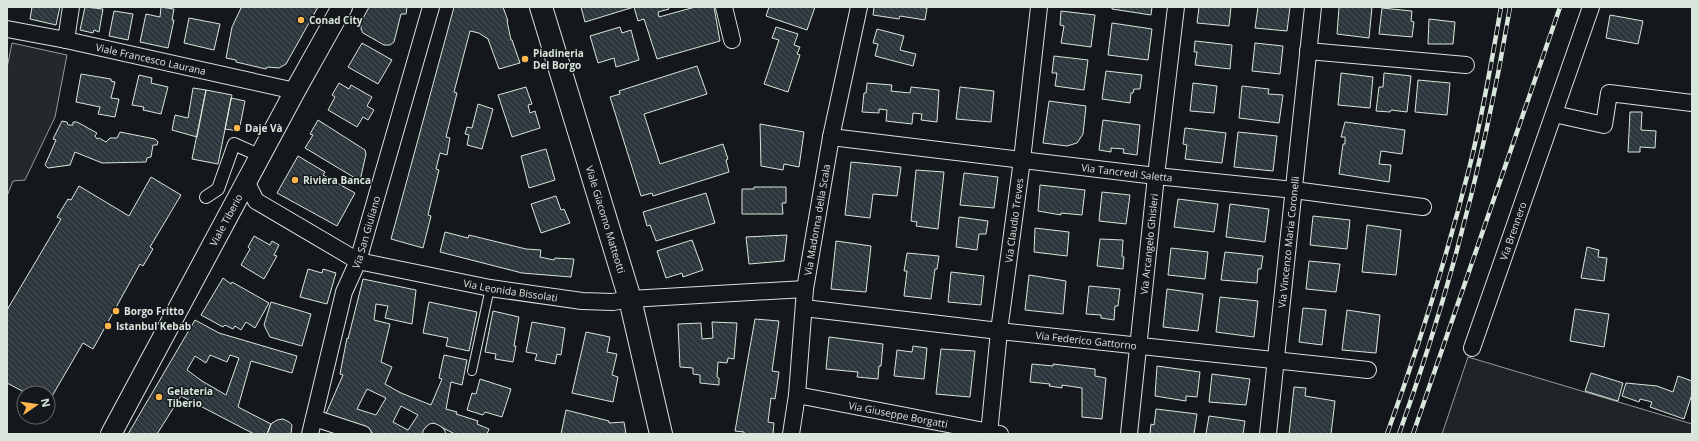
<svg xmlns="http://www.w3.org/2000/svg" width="1699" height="441" font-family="'Open Sans',sans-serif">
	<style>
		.park { fill: #202428; stroke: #939e99 }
		.parking { fill: #24282b; stroke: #939e99 }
		.building { fill: url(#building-back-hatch); stroke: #d8e6dc; fill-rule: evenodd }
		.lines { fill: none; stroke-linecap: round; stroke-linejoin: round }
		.service-casing { stroke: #d8e6dc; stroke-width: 10 }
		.pedestrian-casing { stroke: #d8e6dc; stroke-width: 14 }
		.minor-casing { stroke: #d8e6dc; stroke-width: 18 }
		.tertiary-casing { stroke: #d8e6dc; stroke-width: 22 }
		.secondary-casing { stroke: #d8e6dc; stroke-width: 24 }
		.service { stroke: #14181c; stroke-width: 8 }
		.pedestrian { stroke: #14181c; stroke-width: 12 }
		.minor { stroke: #14181c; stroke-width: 16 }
		.tertiary { stroke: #14181c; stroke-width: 20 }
		.secondary { stroke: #14181c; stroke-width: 22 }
		.rail-casing { stroke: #d8e6dc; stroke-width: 4.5 }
		.rail { stroke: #14181c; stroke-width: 3; stroke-dasharray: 9; stroke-linecap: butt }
		.poi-dot { fill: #ffb74d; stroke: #14181c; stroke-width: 1.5 }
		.labels { text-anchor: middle; stroke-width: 3; stroke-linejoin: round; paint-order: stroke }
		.poi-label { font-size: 10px; font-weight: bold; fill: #d8e6dc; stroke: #14181c; text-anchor: start }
		.street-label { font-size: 10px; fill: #d8e6dc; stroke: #14181c }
	</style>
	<defs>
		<pattern id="building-back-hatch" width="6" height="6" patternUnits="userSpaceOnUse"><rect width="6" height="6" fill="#2c363c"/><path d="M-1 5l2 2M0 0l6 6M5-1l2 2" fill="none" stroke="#4a5358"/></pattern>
	</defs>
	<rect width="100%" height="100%" fill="#14181c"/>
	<path class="park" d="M1468,357L1692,424V434H1442Z"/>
	<path class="parking" d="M12,43L67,55L55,117L25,180L13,181L7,196V68Z"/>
	<path class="building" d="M32,7H60L56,25L30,19Z
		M85,7L103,9L99,32L94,30L93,33L80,30Z
		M161,7L174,9L172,20H174L168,48L140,42L146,14L160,17Z
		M238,7H318L286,64L279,68L267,67L266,69L236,62V60L226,58L232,27L241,8Z
		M369,7H407L406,14H401L394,42L390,45H384L363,33L361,29V22Z
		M454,7H503L508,21H507L511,40H512L520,63L499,69L488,39L479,33L470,31L454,92L457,93L446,137L450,138L447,155L440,153L436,169L439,170L428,215L431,216L423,248L391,239Z
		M581,7H668L669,9L658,12L659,17L695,7H714L720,41L657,59L644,19L638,21L634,7L585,22Z
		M769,7H815L807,30L766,16Z
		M874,7H918L927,8L925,20L900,16L899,19L873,15Z
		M1112,7H1152L1151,15L1112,9Z
		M1199,7H1231L1229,26L1197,23Z
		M1258,7H1290L1287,31L1255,28Z
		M1339,7H1372L1369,38L1337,34Z
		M1382,8L1412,11L1411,21L1414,22L1412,37L1379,34Z
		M114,11L133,14L128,40L109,36Z
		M1061,11L1095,15L1091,47L1061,43L1064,26L1060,25Z
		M1610,15L1643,21L1638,44L1606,38Z
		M189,18L220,24L214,50L184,43Z
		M1429,19L1455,22L1453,44H1428Z
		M1112,23L1152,29L1148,60L1108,55Z
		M620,27L622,33L631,30L639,60L616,67L614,58L598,63L590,36Z
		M776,27L798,34L794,45L800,47L797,54L800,55L788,92L764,84L779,40L772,38Z
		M877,29L904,36L900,50L916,54L913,66L875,56L878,44L873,43Z
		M1195,41L1232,45L1230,69L1195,65L1197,52H1194Z
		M362,43L392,60L378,84L348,67Z
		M1255,43L1283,46L1280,74L1252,71Z
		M1054,56L1088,60L1084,90L1055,86L1057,73H1052Z
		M697,66L707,94L644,114L660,164L723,144L728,159L726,160L729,172L653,196L652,193L641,196L610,97L620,94L619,91Z
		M1106,71L1142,75L1140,89H1134L1133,93H1131L1130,103L1102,99Z
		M1341,73L1373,77L1370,108L1338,105Z
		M1384,73L1411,76L1407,112L1391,110L1390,112L1376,111L1379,87H1383Z
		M81,74L111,79V81L115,82L111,98L119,99L115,117L98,114L100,107L76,102Z
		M139,75L152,78L151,83L168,87L161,114L143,110L144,107L132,105Z
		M1418,80L1450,83L1447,115L1415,112Z
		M339,83L349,89L351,85L372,97L367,106L374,110L368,120L363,117L357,127L328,110L335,97L332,95Z
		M867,83L892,85L891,91L910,93L911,87L939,90L937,122L921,120L922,114L913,113L912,124L886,121L887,110L879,109V113L862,112L864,93H866Z
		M1193,83L1217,86L1214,113L1190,111Z
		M1242,86L1269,89L1268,94L1283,95L1279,123L1239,118Z
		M526,87L532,104L528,105L530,113L535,111L540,128L512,137L498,95Z
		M960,87L994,91L991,122L956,119Z
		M193,88L206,90L197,137L172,130L175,115L188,118Z
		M206,90L232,95L218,164L192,159Z
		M231,98L245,101L239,131L225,129Z
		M1049,101L1086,106L1083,134L1077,143L1067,146L1043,143Z
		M478,104L493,109L482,149L467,145L469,135L465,134L467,127L472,128Z
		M1630,112H1642L1641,130L1656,131L1655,148L1640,147V152H1628Z
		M318,120L365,150L366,154L360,181L305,148L313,135L310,134Z
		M1103,120L1140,125L1137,155L1123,153L1124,149L1111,148V152L1099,150Z
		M62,121L67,122L68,125H73V122H77L97,133L95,136L97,139L99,138L106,142L110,138H117L120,132L155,139L158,142L157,145H153L151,157L147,158L146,162L102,163L75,152L70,165L48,168L45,165L56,140L53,139Z
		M1345,122L1405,130L1402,154L1381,151L1379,164L1391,165L1389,182L1339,174L1343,144H1345V137H1341Z
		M760,124L804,132L799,167L784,164L783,170L761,166Z
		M1185,128L1226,133L1222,163L1185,159L1187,145L1183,144Z
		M1238,132L1277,136L1273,171L1234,167Z
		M546,149L555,180L529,188L521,156Z
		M298,156L325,172L323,175L355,193L337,226L277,193Z
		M851,162L901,167L897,196L873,194L870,218L845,215Z
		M916,170L944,172L938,229L916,226L917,222L911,221Z
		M964,173L998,177L994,208L960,205Z
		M151,177L181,195L150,247L153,249L143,266L140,264L93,349L83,343L48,403V393H26L7,383V310L61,219L57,217L68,199L71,200L79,186L129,216Z
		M1040,185L1085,190L1082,215L1061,213V215L1038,211Z
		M754,187H786V203H782L783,214H742V189H754Z
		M1102,192L1130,195L1126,224L1099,221Z
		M706,193L715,223L656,241L650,225L647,226L643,212Z
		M556,196L561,210L564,209L570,223L541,233L531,204Z
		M1178,199L1218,204L1214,232L1174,227Z
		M1230,204L1269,209L1265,242L1226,237Z
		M1313,216L1350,220L1347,249L1310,245Z
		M959,217L988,221L986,234H979L977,250L956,247Z
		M1367,225L1401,230L1396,275L1362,272Z
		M1035,228L1069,232L1067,256L1034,252Z
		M445,232L468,238L469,235L526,249L541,250L540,257L554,260L555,258L574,259L571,277L522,273L440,252Z
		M787,235L784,261L749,264L746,237Z
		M254,236L270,245L272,241L279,245L274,255L277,256L264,279L241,265L250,249L248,247Z
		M1100,239L1123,240L1122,256L1124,257L1123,269L1097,266Z
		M692,240L703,270L683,277L682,273L666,278L657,251Z
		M836,241L871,246L866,292L831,289Z
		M1587,247L1599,250L1598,257L1607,258L1604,281L1581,278Z
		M1171,248L1208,252L1205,279L1168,275Z
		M1225,252L1263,256L1261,269H1258L1257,283L1221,280Z
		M907,253L939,256L937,269H935L931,299L904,296L907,271H904Z
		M1309,261L1340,264L1336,292L1306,289Z
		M308,269L322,273L323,269L336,273L327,304L300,297Z
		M951,272L984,276L981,305L948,302Z
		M1029,275L1066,281L1063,314L1025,310Z
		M223,278L231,284L232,282L269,303L255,328L246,322L241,330L235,326L233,329L225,325L223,327L201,315Z
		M363,279L416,290L412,324L385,318L388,306L376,304L374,320L390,324L381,362L392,367L385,384L401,393L431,405L442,379L439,378L444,355L467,360L462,385L451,382L446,409L457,412L456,414L478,421L477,424L489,429L487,434H455L433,423L426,434H374L362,427L324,418L343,375L340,374L347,338L348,339ZM367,389L386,398L376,415L357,409ZM401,406L418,415L408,430L393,422Z
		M1089,286L1120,289L1118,306H1115L1114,320L1101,318V315L1086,314Z
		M1167,289L1203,294L1198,331L1163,327Z
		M1220,297L1258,301L1254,337L1216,332Z
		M271,302L311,314L302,346L270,337L264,325Z
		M429,302L477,312L469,351L446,346L448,338L423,333Z
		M1303,308L1326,310L1322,345L1299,342Z
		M1575,309L1609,314L1604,347L1570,341Z
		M1347,310L1380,315L1376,353L1342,350Z
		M493,311L519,317L514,346H516L513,362L495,359L496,354L485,352Z
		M755,319L779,321L772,371L779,372L775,399L771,398L768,422L774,423L773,434H744V432L735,431Z
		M195,320L219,333L297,356L292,373L251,361L238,407L271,424L267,434H254L181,396L157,434H128ZM210,355L227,362L230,355L239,358L226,395L202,381L187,370L195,356L206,363Z
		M532,322L565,328L561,355L557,354L555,364L535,360L537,354L526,352Z
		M712,322L737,323L734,359L728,358L727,363L718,362L717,377L719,378V385L700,383V375L693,374V368L680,367L678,324L701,323L702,339L713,338Z
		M586,332L610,337L607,352L617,354L612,375L618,377L613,402L572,393Z
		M829,337L883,344L881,366H879L878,379L857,377L858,372L826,369Z
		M913,346L927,348L924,379L894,376L897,350L912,352Z
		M941,349L975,351L970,397L936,394Z
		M1032,364L1053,366V364L1095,369V376L1106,378L1102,419L1082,417V388L1062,385V388L1049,386L1050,384L1030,382Z
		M1157,366L1200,372L1197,397L1186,396V401L1155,396Z
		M1591,373L1623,383L1618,401L1585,391Z
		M1212,374L1250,379L1246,405L1209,402Z
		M1678,376L1692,381V394L1684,419L1650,407L1652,402L1640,399L1639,402L1622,396L1626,383L1657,386L1673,392Z
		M480,379L511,389L502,417L485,412L483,415L467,410L472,393L476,394Z
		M1294,387L1306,388L1305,396L1335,401L1331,434H1289Z
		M1156,409L1197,414L1194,434H1150L1151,424L1154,425Z
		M566,410L609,421V423L624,422L626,434H561Z
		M1209,416L1245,421L1243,434H1206Z
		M283,419L289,422L292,425L291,434H267L271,424L277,420Z"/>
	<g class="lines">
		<defs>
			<path id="service" d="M472,371L490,288"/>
			<path id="pedestrian" d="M206,197L218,189L234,144L254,153"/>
			<g id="minor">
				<path d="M724,7L732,40"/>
				<path id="s1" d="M7,29L66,40L295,91"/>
				<path d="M66,40L71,7"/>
				<path d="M1308,51L1466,65"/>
				<path d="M1554,114L1604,125L1609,93L1692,103"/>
				<path id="s2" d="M831,137L1156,176L1294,190L1423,207"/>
				<path id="s3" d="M246,181L256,201L358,261L490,288L582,301L613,302L630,299L805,289"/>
				<path id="s4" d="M804,308L999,331L1368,370"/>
				<path id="s5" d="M1472,348L1591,7"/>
				<path id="s6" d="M797,395L1000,434"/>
				<path d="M314,418L363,434"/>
				<path id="s7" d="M310,434L344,292L358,261L431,7"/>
				<path d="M431,434L433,432L437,434"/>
				<path id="s8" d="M791,434L797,395L805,289L831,137L859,7"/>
				<path id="s9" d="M989,434L999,331L1022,160L1039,7"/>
				<path id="s10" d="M1129,434L1156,176L1176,7"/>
				<path id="s11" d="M1268,434L1313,7"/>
			</g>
			<g id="tertiary">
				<path id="s12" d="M111,434L295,91L342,7"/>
			</g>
			<g id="secondary">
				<path id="s13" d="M541,7L630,299L661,434"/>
			</g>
		</defs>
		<use href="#service" class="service-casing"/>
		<use href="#pedestrian" class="pedestrian-casing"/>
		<use href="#minor" class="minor-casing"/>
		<use href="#tertiary" class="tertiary-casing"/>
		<use href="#secondary" class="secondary-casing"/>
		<use href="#service" class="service"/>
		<use href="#pedestrian" class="pedestrian"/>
		<use href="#minor" class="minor"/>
		<use href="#tertiary" class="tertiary"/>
		<use href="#secondary" class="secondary"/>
		<defs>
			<path id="rail" d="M1387,434C1419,346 1447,256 1470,165C1483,113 1492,60 1501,7
				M1399,434C1449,295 1486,152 1510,7
				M1413,434L1560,7"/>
		</defs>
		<use href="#rail" class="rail-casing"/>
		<use href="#rail" class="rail"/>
	</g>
	<g class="poi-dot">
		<circle cx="301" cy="20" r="4"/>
		<circle cx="525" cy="59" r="4"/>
		<circle cx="237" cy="128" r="4"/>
		<circle cx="295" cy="180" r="4"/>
		<circle cx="116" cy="311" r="4"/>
		<circle cx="108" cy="326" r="4"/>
		<circle cx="159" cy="397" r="4"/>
	</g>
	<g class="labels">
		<g class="poi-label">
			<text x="309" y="24">Conad City</text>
			<text x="533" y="57">Piadineria<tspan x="533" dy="12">Del Borgo</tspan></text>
			<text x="245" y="132">Daje Và</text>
			<text x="303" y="184">Riviera Banca</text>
			<text x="124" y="315">Borgo Fritto</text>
			<text x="116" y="330">Istanbul Kebab</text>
			<text x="167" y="395">Gelateria<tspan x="167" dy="12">Tiberio</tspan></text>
		</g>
		<g class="street-label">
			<text dy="4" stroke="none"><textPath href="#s1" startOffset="147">Viale Francesco Laurana</textPath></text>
			<text dy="4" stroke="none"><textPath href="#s2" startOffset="298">Via Tancredi Saletta</textPath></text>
			<text dy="4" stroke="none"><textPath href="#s13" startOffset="222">Viale Giacomo Matteotti</textPath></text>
			<text dy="4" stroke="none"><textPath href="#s8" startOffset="216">Via Madonna della Scala</textPath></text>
			<text dy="4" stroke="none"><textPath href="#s12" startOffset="243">Viale Tiberio</textPath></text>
			<text dy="4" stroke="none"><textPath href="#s9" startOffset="215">Via Claudio Treves</textPath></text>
			<text dy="4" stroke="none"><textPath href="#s5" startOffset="124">Via Brennero</textPath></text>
			<text dy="4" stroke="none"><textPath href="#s7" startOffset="210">Via San Giuliano</textPath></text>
			<text dy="4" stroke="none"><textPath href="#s11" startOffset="193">Via Vincenzo Maria Coronelli</textPath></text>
			<text dy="4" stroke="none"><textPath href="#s10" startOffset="191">Via Arcangelo Ghisleri</textPath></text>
			<text dy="4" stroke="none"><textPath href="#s3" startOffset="296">Via Leonida Bissolati</textPath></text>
			<text dy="4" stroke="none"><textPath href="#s4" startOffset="284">Via Federico Gattorno</textPath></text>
			<text dy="4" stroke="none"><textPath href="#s6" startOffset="103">Via Giuseppe Borgatti</textPath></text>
		</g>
	</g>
	<rect width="1699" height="441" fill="none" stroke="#d8e6dc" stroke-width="16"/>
	<g transform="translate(36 405) rotate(77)"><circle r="19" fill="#14181c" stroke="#626a69"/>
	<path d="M0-3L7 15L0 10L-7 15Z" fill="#ffb74d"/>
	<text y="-6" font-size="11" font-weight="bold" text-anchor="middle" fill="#d8e6dc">N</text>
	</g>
</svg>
